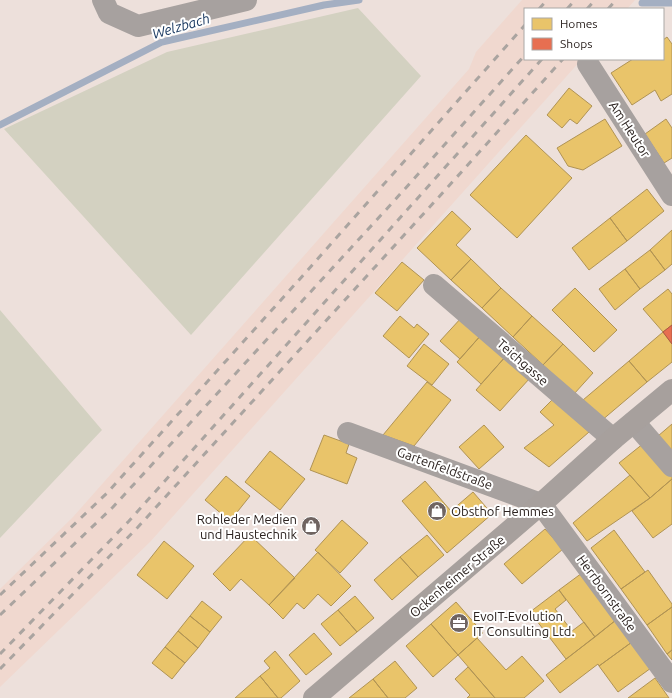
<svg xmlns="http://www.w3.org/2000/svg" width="672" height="698" font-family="Ubuntu,sans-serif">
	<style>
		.built { fill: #f0d8cf }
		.green { fill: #d3d1c1 }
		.homes { fill: #e9c46a; stroke: #b09354 }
		.shops { fill: #e76f51; stroke: #af5842 }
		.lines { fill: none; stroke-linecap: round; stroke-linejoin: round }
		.stream { stroke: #a4afc2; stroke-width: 7 }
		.street { stroke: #a7a19f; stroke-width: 22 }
		.secondary { stroke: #a7a09d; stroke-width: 22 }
		.rail { stroke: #aaa4a0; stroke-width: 3; stroke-dasharray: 7 7; stroke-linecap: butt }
		.labels { text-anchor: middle; stroke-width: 4; stroke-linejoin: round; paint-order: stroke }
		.street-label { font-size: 13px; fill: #2b221f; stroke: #fff }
		.poi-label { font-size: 13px; fill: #2b221f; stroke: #fff; text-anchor: start }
		.water-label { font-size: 14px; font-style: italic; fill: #1b3a62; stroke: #fff }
	</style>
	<rect width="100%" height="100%" fill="#ede0db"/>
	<path class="built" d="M522,0H635L627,9H525V59H582L150,542L0,687V589L73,517L469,69L476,52Z"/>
	<path class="green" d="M358,8L421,76L191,335L4,129L167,52Z
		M0,310L102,430L0,538Z"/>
	<path class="homes" d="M667,37L672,44V94L661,101L655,90L632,105L611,73L633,59H663V40Z
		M569,88L592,106L577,124L570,119L562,128L547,115Z
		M605,119L622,146L583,170L568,166L557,148Z
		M666,119L672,128V158L664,163L645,134Z
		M526,135L572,178L517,238L470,195Z
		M647,189L664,211L627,241L610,218Z
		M452,211L471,229L456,245L471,259L451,280L417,248Z
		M610,218L627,241L589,270L572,248Z
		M672,230V264L665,270L650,250Z
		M650,250L665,270L640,289L625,269Z
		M471,259L501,288L482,308L451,280Z
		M402,262L424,280L397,311L375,293Z
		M625,269L640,289L615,310L599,289Z
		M501,288L532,316L513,337L482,308Z
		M575,288L617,330L594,352L552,310Z
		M668,289L672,294V325L663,332L643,309Z
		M400,316L414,328L417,324L429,334L409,358L383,336Z
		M532,316L563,344L543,365L513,337Z
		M462,317L482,334L460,359L440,341Z
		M663,332L672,344V362L647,382L629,361Z
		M482,334L506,356L481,384L457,362Z
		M424,344L449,364L432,385L407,366Z
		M563,344L593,373L574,394L543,365Z
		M506,356L530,378L500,411L476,390Z
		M629,361L647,382L601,421L583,400Z
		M427,382L451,400L414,446L383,435Z
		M553,399L589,432L549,467L524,448L554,425L540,412Z
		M672,424V453L658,436Z
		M484,425L504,447L479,469L459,447Z
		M324,435L349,444L346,453L357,458L347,484L310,470Z
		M644,443L672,476V479L650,498L619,463Z
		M270,451L305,479L280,510L245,482Z
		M630,475L650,498L587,541L573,523Z
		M226,476L250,496L230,521L205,500Z
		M672,479V524L653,538L632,511L650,498Z
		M425,481L451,511L473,492L492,514L447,553L402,501Z
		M342,520L368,543L340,573L315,550Z
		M545,529L563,549L522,584L504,564Z
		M614,530L645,572L621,589L591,548Z
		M250,535L295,578L269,605L241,579L230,591L213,574Z
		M427,535L444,555L418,577L400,557Z
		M164,541L194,566L167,599L137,575Z
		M318,552L351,586L331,606L318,594L304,609L297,603L283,619L269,605Z
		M400,557L418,577L392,600L374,580Z
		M648,570L672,604V607L647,625L621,589Z
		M582,573L616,620L595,637L559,590Z
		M559,590L566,600L555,609L572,631L584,622L595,637L566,659L530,612Z
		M355,596L374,618L357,632L338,610Z
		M202,601L222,617L210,632L190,616Z
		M456,602L483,633L458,655L431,624Z
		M672,607V650L667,654L647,625Z
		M338,610L357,632L340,646L321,624Z
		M190,616L210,632L198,648L178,631Z
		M616,620L632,642L599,666L598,664L560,693L546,675Z
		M431,624L458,655L433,677L406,646Z
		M178,631L198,648L185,663L165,647Z
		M314,633L332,654L306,675L289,655Z
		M477,638L506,670L522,656L544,681L524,698H495L458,655Z
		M632,642L651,668L618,692L599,666Z
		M165,647L185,663L172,679L152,663Z
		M672,650V660L667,654Z
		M275,651L300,681L281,698H278L260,676L270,668L264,661Z
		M395,661L417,688L405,698H388L373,679Z
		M468,667L495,698H467L470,695L455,679Z
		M260,676L278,698H235Z
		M655,678L669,698H628Z
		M373,679L388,698H349Z"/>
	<path class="shops" d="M672,325V344L663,332Z"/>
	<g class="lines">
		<path class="stream" d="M642,3H672
			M0,125L162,42L324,5L359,0"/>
		<path class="street" d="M103,0L109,13L138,26L246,0
			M588,64L672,195
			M434,285L613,439
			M634,422L672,466
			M348,433L541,504L672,682"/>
		<path class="secondary" d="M314,698L541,504L613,439L672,390"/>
		<path class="rail" d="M539,9L547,0
			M567,9L575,0
			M587,9L595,0
			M608,9L616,0
			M0,595L107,493L298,281L525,25
			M0,615L113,507L394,201L525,55
			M0,654L129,521L542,59
			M0,669L138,527L447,188L563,59"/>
	</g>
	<defs>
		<symbol id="shop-disc" viewBox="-11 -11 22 22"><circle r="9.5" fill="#6f6461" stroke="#fff"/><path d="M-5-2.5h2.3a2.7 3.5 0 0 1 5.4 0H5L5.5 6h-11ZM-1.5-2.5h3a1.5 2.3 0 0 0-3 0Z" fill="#fff"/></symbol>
		<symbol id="office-disc" viewBox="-11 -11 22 22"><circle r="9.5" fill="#6f6461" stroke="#fff"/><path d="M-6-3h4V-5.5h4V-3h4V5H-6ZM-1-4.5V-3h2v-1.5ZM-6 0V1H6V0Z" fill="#fff"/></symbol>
	</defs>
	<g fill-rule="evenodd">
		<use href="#shop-disc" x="426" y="500" width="22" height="22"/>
		<use href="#shop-disc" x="300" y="515" width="22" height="22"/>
		<use href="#office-disc" x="448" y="612" width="22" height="22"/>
	</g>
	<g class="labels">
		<g class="street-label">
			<text transform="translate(630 129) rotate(57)" y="5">Am Heutor</text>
			<text transform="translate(523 362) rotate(41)" y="5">Teichgasse</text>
			<text transform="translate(445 468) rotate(20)" y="5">Gartenfeldstraße</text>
			<text transform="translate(457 576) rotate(-40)" y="5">Ockenheimer Straße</text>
			<text transform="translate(607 593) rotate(54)" y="5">Herrbornstraße</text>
		</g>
		<g class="poi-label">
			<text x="451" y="516">Obsthof Hemmes</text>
			<text x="297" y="524" text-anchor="end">Rohleder Medien<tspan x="297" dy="15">und Haustechnik</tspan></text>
			<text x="473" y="621">EvoIT-Evolution<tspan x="473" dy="15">IT Consulting Ltd.</tspan></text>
		</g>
		<g class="water-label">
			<text transform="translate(181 26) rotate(-16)" y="5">Welzbach</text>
		</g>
	</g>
	<rect x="524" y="8" width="140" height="52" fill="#ffffff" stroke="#aaa7a5"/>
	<rect x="532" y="18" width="20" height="12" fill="#e9c46a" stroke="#aaa7a5"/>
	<text x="560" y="28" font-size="12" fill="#2b221f">Homes</text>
	<rect x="532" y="38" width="20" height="12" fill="#e76f51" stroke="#aaa7a5"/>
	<text x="560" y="48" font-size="12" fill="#2b221f">Shops</text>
</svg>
